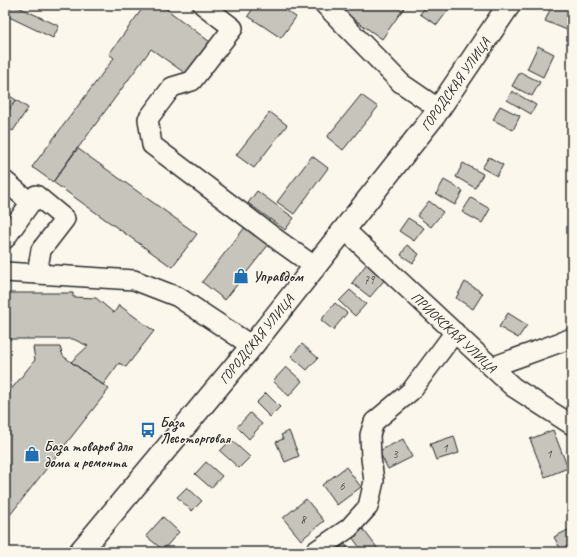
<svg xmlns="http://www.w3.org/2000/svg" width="577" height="557" font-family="Caveat,sans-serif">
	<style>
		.building { fill: #c7c4bc; stroke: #2b2b2b }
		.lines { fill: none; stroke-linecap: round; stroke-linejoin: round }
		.minor-casing { stroke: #2b2b2b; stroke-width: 22 }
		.major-casing { stroke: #2b2b2b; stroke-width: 25 }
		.minor { stroke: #fbf7ec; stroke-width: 19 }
		.major { stroke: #fbf7ec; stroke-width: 22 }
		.labels { text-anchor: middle; stroke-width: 3; stroke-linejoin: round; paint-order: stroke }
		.number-label { font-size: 12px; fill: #52514f }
		.street-label { font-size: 14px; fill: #2b2b2b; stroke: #fbf7ec }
		.poi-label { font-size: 14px; font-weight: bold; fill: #2b2b2b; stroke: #fbf7ec; text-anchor: start }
	</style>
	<rect width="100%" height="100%" fill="#fbf7ec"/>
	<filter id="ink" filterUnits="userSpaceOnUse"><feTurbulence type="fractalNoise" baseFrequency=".025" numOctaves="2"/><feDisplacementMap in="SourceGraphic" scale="8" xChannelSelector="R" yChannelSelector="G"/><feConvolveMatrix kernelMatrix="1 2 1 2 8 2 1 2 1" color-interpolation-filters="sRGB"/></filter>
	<g filter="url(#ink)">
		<path class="building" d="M5,5H14L59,26L53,38L5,15Z
			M145,5H161L214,45L189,76L151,49L53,182L32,167L114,58L109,54Z
			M255,5H278L296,17L281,38L248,16Z
			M334,5H406L382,39Z
			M427,5H452L437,25L420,14Z
			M552,5H572V19L567,30L545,21Z
			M538,46L554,54L543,77L527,69Z
			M520,72L540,82L532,96L512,86Z
			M512,91L536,105L531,114L507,100Z
			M5,93L16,100L5,115Z
			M361,95L378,107L343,150L327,137Z
			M16,100L28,108L13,131L5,126V115Z
			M500,106L520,116L513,130L493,120Z
			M270,112L287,125L254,168L236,155Z
			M77,148L197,234L172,267L53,182Z
			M312,156L328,168L294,214L277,202Z
			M489,157L503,165L497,176L482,168Z
			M463,163L483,174L475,188L456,177Z
			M444,180L463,191L455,205L436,194Z
			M257,191L294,218L285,230L248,203Z
			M471,198L490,209L482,223L462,212Z
			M429,201L443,212L431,227L417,216Z
			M408,218L424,228L414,241L399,231Z
			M246,226L269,244L225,300L202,282Z
			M407,245L419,254L413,263L401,255Z
			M368,262L387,277L370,297L352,283Z
			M465,282L483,293L473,309L456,298Z
			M350,290L366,304L355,316L339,301Z
			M5,293H73V297L96,298L114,313L119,305L154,331L126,367L119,363L103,385L71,362L88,346L73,339H5Z
			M335,303L347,313L333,330L321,320Z
			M508,313L527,325L518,338L499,327Z
			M302,344L318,358L307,370L291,356Z
			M33,347H60L63,356L109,389L10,515L5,511V397L35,360Z
			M286,367L302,381L289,396L273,381Z
			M266,393L280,407L270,417L256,403Z
			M250,413L262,424L249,439L237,427Z
			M553,430L568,468L545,477L530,439Z
			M289,431L299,456L285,462L276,442L283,439L281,435Z
			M454,436L459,453L436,460L430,444Z
			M403,439L412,457L388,469L379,451Z
			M231,440L250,457L239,468L220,451Z
			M206,462L222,476L211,488L195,474Z
			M346,467L361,487L337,505L322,485Z
			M187,487L202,501L192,511L177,497Z
			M306,499L324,521L301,540L283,518Z
			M163,517L179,532L163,550L146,536Z
			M572,528V550L569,552H562L554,537Z
			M363,529L378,549L373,552H363L352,537Z
			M345,544L350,552H334Z"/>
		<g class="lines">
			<defs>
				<path id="minor" d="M203,5L233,28L192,81L172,87L148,119L152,145L279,241L314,266
					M325,5L401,83L439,109
					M5,181L31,203
					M344,229L513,387L572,425
					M5,239L36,195L65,219L41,250L37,273
					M5,272L134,280L178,297L252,346
					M492,367L572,338
					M314,552L349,528L368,507L374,481L371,458L370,435L374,422L411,391L455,332"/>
				<path id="major" d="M80,552L252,346L434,116L509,5"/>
			</defs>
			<use href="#minor" class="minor-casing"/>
			<use href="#major" class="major-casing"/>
			<use href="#minor" class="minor"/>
			<use href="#major" class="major"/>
		</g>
	</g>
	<defs>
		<symbol id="shop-bare" viewBox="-9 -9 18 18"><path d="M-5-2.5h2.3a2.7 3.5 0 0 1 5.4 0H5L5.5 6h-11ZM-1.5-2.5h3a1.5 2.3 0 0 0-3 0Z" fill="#1f6fb2" stroke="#fbf7ec" stroke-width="2.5" paint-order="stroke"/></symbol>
		<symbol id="bus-bare" viewBox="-9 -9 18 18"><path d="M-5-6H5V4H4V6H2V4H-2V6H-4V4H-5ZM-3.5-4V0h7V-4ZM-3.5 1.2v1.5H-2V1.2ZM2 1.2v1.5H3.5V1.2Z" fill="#1f6fb2" stroke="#fbf7ec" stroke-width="2.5" paint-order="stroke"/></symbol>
	</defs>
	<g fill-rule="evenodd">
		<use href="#shop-bare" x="230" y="265" width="22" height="22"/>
		<use href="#bus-bare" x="137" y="419" width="22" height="22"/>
		<use href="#shop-bare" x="21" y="443" width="22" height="22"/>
	</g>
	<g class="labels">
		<g class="number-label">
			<text x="369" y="284">79</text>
			<text x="445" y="452">1</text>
			<text x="395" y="458">3</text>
			<text x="549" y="458">1</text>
			<text x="342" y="490">6</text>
			<text x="303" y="524">8</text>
		</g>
		<g class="street-label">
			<text transform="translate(455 84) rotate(-55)" y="5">ГОРОДСКАЯ УЛИЦА</text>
			<text transform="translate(454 332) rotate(43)" y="5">ПРИОКСКАЯ УЛИЦА</text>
			<text transform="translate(256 339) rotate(-51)" y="5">ГОРОДСКАЯ УЛИЦА</text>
		</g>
		<g class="poi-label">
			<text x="253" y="281">Управдом</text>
			<text x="160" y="427">База<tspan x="160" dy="16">Лесоторговая</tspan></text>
			<text x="44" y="451">База товаров для<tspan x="44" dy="16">дома и ремонта</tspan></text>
		</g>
	</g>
	<rect width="577" height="557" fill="none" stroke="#fbf7ec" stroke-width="20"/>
	<rect x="10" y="10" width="557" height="537" fill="none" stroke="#2b2b2b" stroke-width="1.5" filter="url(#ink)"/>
</svg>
